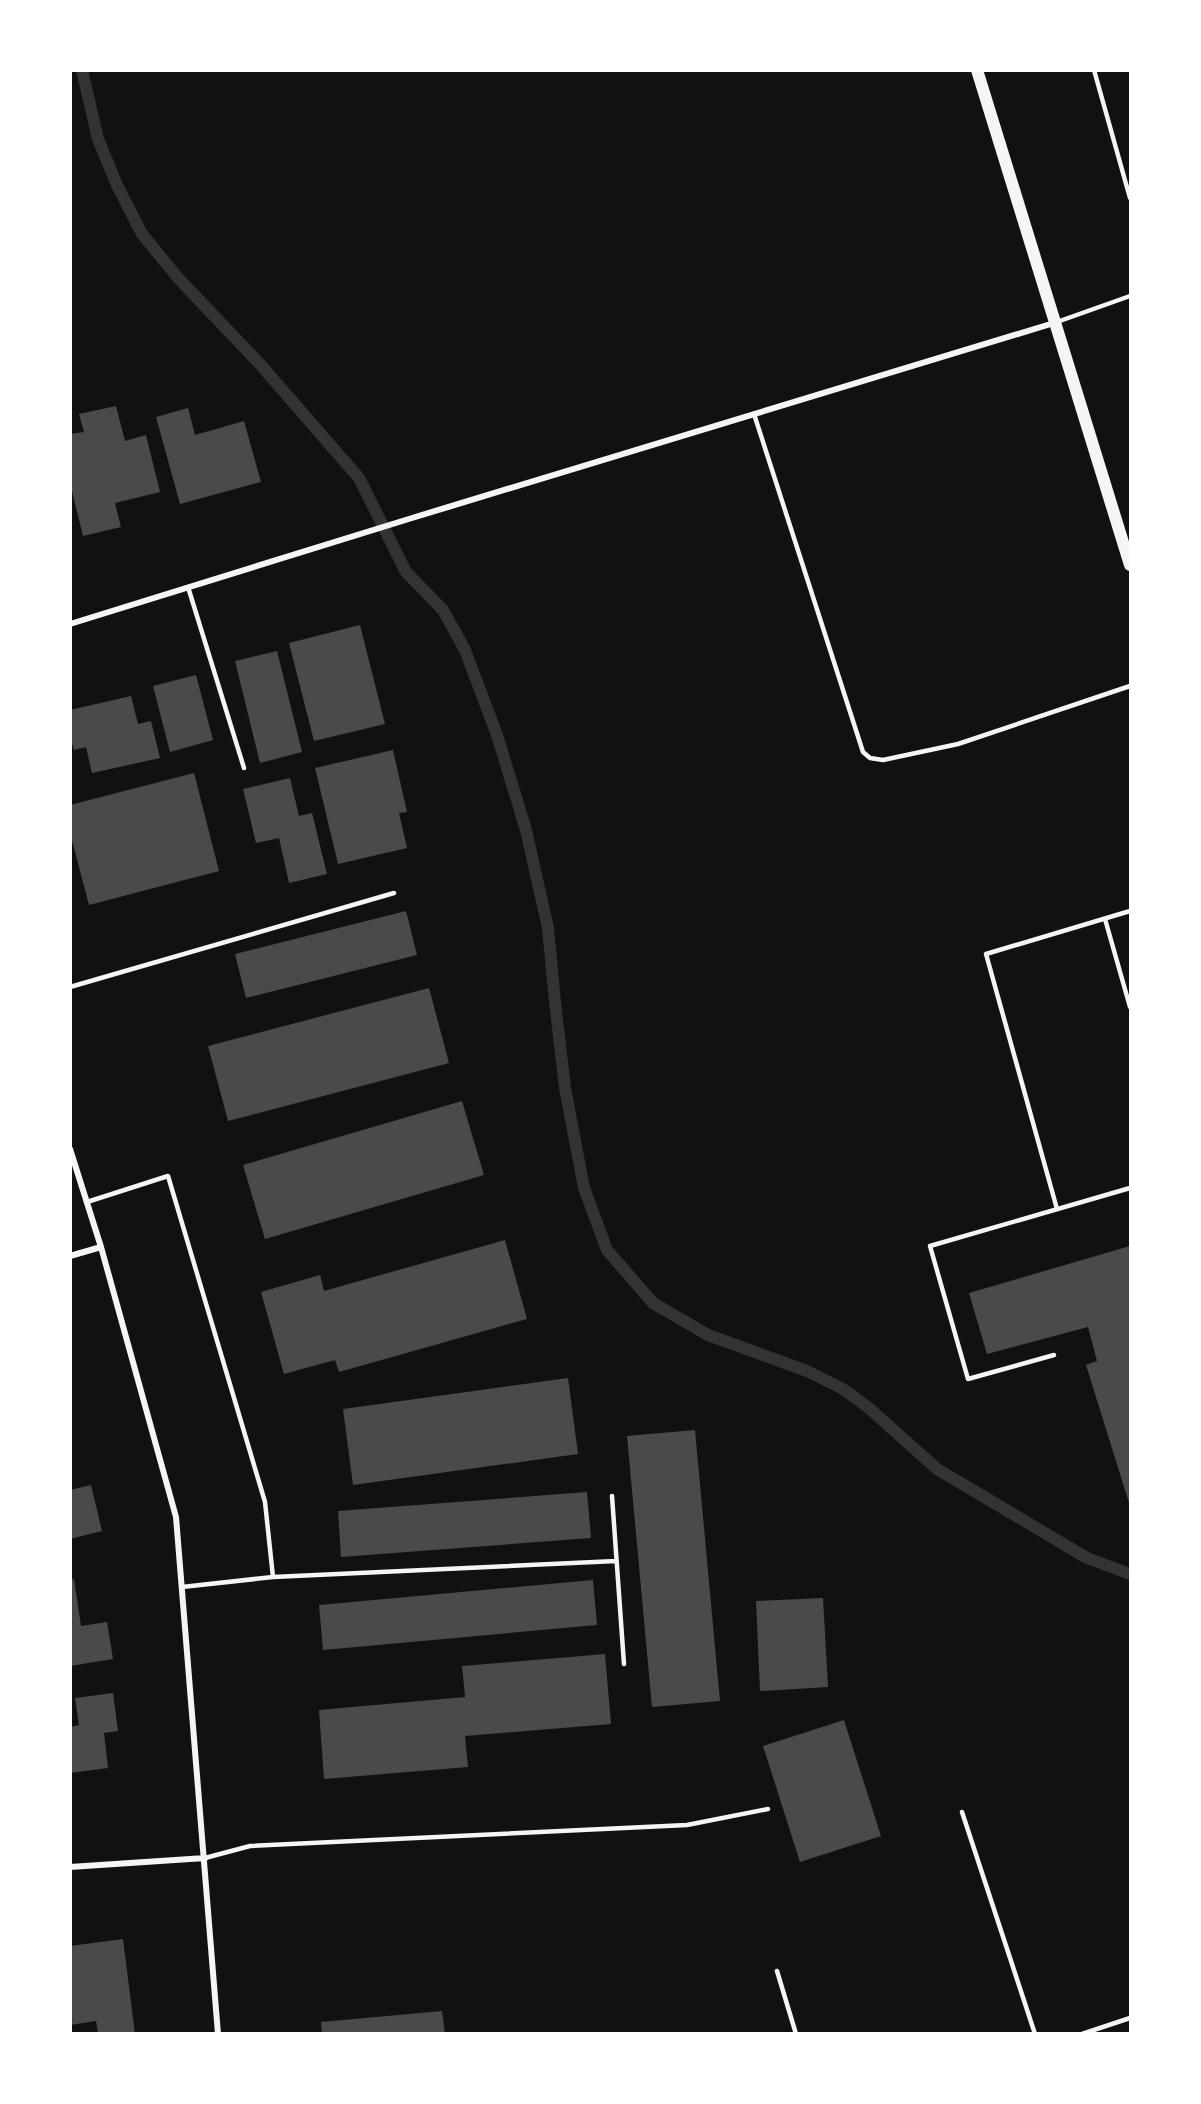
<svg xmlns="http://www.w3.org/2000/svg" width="1201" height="2104" font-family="Commissioner,sans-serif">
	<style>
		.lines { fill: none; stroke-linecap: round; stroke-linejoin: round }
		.stream { stroke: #333; stroke-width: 12 }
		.building { fill: #4a4a4a }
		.service { stroke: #f5f5f5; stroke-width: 4.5 }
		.minor { stroke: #f5f5f5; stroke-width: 6 }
		.secondary { stroke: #f5f5f5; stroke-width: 12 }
	</style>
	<rect width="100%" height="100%" fill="#111"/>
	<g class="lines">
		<path class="stream" d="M82,70L98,139L117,185L142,234L179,279L259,363L359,478L406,572L443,610L465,650L497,735L526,830L548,928L555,1002L565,1088L584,1188L607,1250L653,1303L708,1335L807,1371L843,1389L869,1408L937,1469L1087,1558L1130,1574"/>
	</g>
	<path class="building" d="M116,406L125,441L146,435L160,492L115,503L121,527L83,536L70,483V434L84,432L79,414Z
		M188,408L195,435L244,421L261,482L180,504L156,417Z
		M360,625L385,724L314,741L289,643Z
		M277,651L302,752L260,763L235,661Z
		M196,675L213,740L170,752L153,686Z
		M131,696L138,724L151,721L160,758L92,773L86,747L74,750L70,736V710Z
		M393,750L407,812L399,813L407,848L338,864L315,768Z
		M194,773L219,871L89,905L70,833V805Z
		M290,778L299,816L312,813L327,874L289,883L279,838L256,843L243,789Z
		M406,911L417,955L246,998L235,954Z
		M429,988L449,1063L228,1121L208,1046Z
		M462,1101L484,1175L265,1239L243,1165Z
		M505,1240L527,1319L339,1372L335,1360L284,1374L261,1292L320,1275L324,1291Z
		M1130,1246V1506L1086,1365L1097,1361L1088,1327L987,1354L969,1293Z
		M568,1378L578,1454L353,1485L343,1409Z
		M695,1430L720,1701L652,1707L627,1436Z
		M91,1485L102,1531L70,1539V1490Z
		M587,1492L591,1538L341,1557L338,1511Z
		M74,1579L81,1626L107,1622L113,1659L70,1666V1580Z
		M593,1580L597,1625L323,1650L319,1605Z
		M823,1598L828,1687L760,1691L756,1601Z
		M605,1654L611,1724L465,1736L468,1767L324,1779L319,1710L465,1697L462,1666Z
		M113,1693L118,1731L104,1733L108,1768L70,1773V1727L79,1725L75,1698Z
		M844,1720L881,1836L800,1862L763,1746Z
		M123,1939L135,2034H98L96,2021L70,2025V1946Z
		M442,2011L445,2034H322L321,2022Z"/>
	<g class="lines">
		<path class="service" d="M1094,70L1130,198
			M1057,322L1130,296
			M754,414L863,752L870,758L883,760L958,744L1130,686
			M188,587L244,768
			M1105,919L1130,1007
			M70,987L394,893
			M87,1202L168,1176L265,1502L273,1577L182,1587
			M1057,1209L986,954L1130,911
			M1054,1355L968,1379L930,1246L1130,1188
			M612,1496L624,1664
			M273,1577L616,1561
			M962,1812L1035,2034
			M205,1858L250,1846L687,1825L768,1809
			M777,1971L796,2034
			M1082,2034L1130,2018"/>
		<path class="minor" d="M70,624L412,518L1054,323
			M70,1149L101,1247L176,1517L218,2034
			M70,1256L101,1247
			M70,1867L205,1858"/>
		<path class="secondary" d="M977,70L1130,565"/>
	</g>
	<rect width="1201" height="2104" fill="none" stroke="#ffffff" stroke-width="144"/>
</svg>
